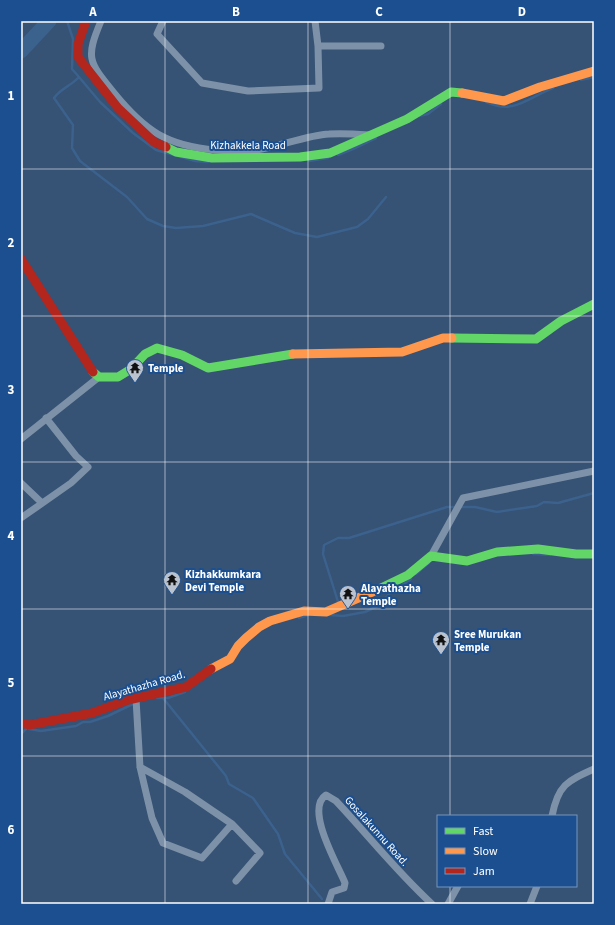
<svg xmlns="http://www.w3.org/2000/svg" width="615" height="925" font-family="'Source Sans 3',sans-serif">
	<style>
		.lines { fill: none; stroke-linecap: round; stroke-linejoin: round }
		.stream { stroke: #3b618d; stroke-width: 2.5 }
		.river { stroke: #3b618d; stroke-width: 15 }
		.street { stroke: #7d92a8; stroke-width: 7 }
		.fast { stroke: #63d668; stroke-width: 9 }
		.slow { stroke: #ff974d; stroke-width: 9 }
		.jam { stroke: #b3261e; stroke-width: 9 }
		.grid { fill: none; stroke: #fff; stroke-width: 1; stroke-opacity: 0.55 }
		.labels { text-anchor: middle; stroke-width: 4; stroke-linejoin: round; paint-order: stroke }
		.street-label { font-size: 11px; fill: #fff; stroke: #1b4f8f }
		.poi-label { font-size: 11px; font-weight: bold; fill: #fff; stroke: #1b4f8f; text-anchor: start }
		.neatline { fill: none; stroke: #fff; stroke-width: 1.5 }
		.grid-label { font-size: 13px; text-anchor: middle; font-weight: bold; fill: #fff }
	</style>
	<rect width="100%" height="100%" fill="#365274"/>
	<g class="lines">
		<path class="stream" d="M67,21L73,39L72,69L79,77C71,86 61,88 54,98L73,125L72,148L80,161L127,197L147,219L163,226L176,228L203,226L251,214L295,233L317,237L357,227L368,219L386,197
			M79,77L100,102L133,133L156,150L195,161L208,162
			M581,80L594,77
			M486,102C515,115 527,98 553,88
			M419,116L428,114L441,104
			M338,155L353,149L376,138
			M309,161L328,158
			M533,554L550,555
			M416,574L429,563
			M339,605L323,554L324,545L338,538H349L447,507H475L497,512L537,506L544,502L558,503L594,493
			M330,615L343,616L365,612L380,605L389,594L411,579
			M299,618L309,615
			M157,698H168L185,692
			M163,698L226,776L229,784L253,798L278,834L285,854L322,899
			M29,729L41,731L76,726L83,722H90L108,716L133,704
			M21,734L26,729"/>
		<path class="river" d="M21,51L49,21"/>
		<path class="street" d="M101,21C85,59 89,62 114,93C145,131 167,146 216,150C229,151 243,152 256,150C278,147 308,135 329,134C342,133 356,134 369,135
			M163,21L157,34L202,83L248,91L319,88L318,46
			M315,21L318,46H381
			M21,439L99,377
			M21,483L42,503
			M21,518L71,483L88,467L76,456L46,418
			M431,556L463,498L594,471
			M136,699L140,767L152,818L163,843L202,858L232,824
			M140,767L185,792L232,824L260,853L236,881
			M552,816C558,785 567,781 594,769
			M328,904L332,892L344,888L345,883C339,867 304,809 326,795L336,801C368,835 397,872 432,904
			M448,904L458,886
			M530,904L537,886"/>
		<path class="fast" d="M166,147L176,152L212,158L300,157L330,153L407,119L451,92L462,93
			M452,338L536,339L561,321L594,304
			M93,372L99,377H118L131,369L145,354L157,348L182,355L208,368L293,354
			M379,589L408,575L431,556L467,561L497,552L538,549L576,554H594"/>
		<path class="slow" d="M462,93L504,101L540,87L594,71
			M293,354L402,352L443,338H452
			M211,669L230,659L238,646L246,638L259,627L270,621L304,611L326,612L379,589"/>
		<path class="jam" d="M86,21L78,44V57L118,108L154,142L166,147
			M21,259L93,372
			M21,723L29,725L92,713L128,700L186,687L211,669"/>
	</g>
	<path class="grid" d="M165,21V904M308,21V904M450,21V816M21,169H594M21,316H594M21,462H594M21,609H594M21,756H594M450,886V904"/>
	<defs>
		<symbol id="temple-pin" viewBox="-11 -11 22 30"><path d="M0 17L-7.5 6A9.5 9.5 0 1 1 7.5 6Z" fill="#b9c2ce" stroke="#1b4f8f"/><path d="M0-6L5-2H3V0L6.5 2.5H4V6H1.5V3h-3V6H-4V2.5H-6.5L-3 0V-2H-5Z" fill="#111"/></symbol>
	</defs>
	<g fill-rule="evenodd">
		<use href="#temple-pin" x="125" y="358" width="20" height="27"/>
		<use href="#temple-pin" x="162" y="570" width="20" height="27"/>
		<use href="#temple-pin" x="338" y="584" width="20" height="27"/>
		<use href="#temple-pin" x="431" y="630" width="20" height="27"/>
	</g>
	<g class="labels">
		<g class="street-label">
			<text x="248" y="149">Kizhakkela Road</text>
			<text transform="translate(144 685) rotate(-16)" y="4">Alayathazha Road.</text>
			<text transform="translate(377 831) rotate(48)" y="4">Gosalakunnu Road.</text>
		</g>
		<g class="poi-label">
			<text x="148" y="372">Temple</text>
			<text x="185" y="578">Kizhakkumkara<tspan x="185" dy="13">Devi Temple</tspan></text>
			<text x="361" y="592">Alayathazha<tspan x="361" dy="13">Temple</tspan></text>
			<text x="454" y="638">Sree Murukan<tspan x="454" dy="13">Temple</tspan></text>
		</g>
	</g>
	<rect width="615" height="925" fill="none" stroke="#1b4f8f" stroke-width="44"/>
	<rect x="437" y="815" width="140" height="72" fill="#1b4f8f" stroke="#7695bc"/>
	<rect x="445" y="828" width="20" height="6" fill="#63d668" stroke="#7695bc"/>
	<text x="473" y="835" font-size="12" fill="#ffffff">Fast</text>
	<rect x="445" y="848" width="20" height="6" fill="#ff974d" stroke="#7695bc"/>
	<text x="473" y="855" font-size="12" fill="#ffffff">Slow</text>
	<rect x="445" y="868" width="20" height="6" fill="#b3261e" stroke="#7695bc"/>
	<text x="473" y="875" font-size="12" fill="#ffffff">Jam</text>
	<rect x="22" y="22" width="571" height="881" class="neatline"/>
	<g class="grid-label">
		<text x="93" y="16">A</text>
		<text x="236" y="16">B</text>
		<text x="379" y="16">C</text>
		<text x="522" y="16">D</text>
		<text x="11" y="100">1</text>
		<text x="11" y="247">2</text>
		<text x="11" y="394">3</text>
		<text x="11" y="540">4</text>
		<text x="11" y="687">5</text>
		<text x="11" y="834">6</text>
	</g>
</svg>
